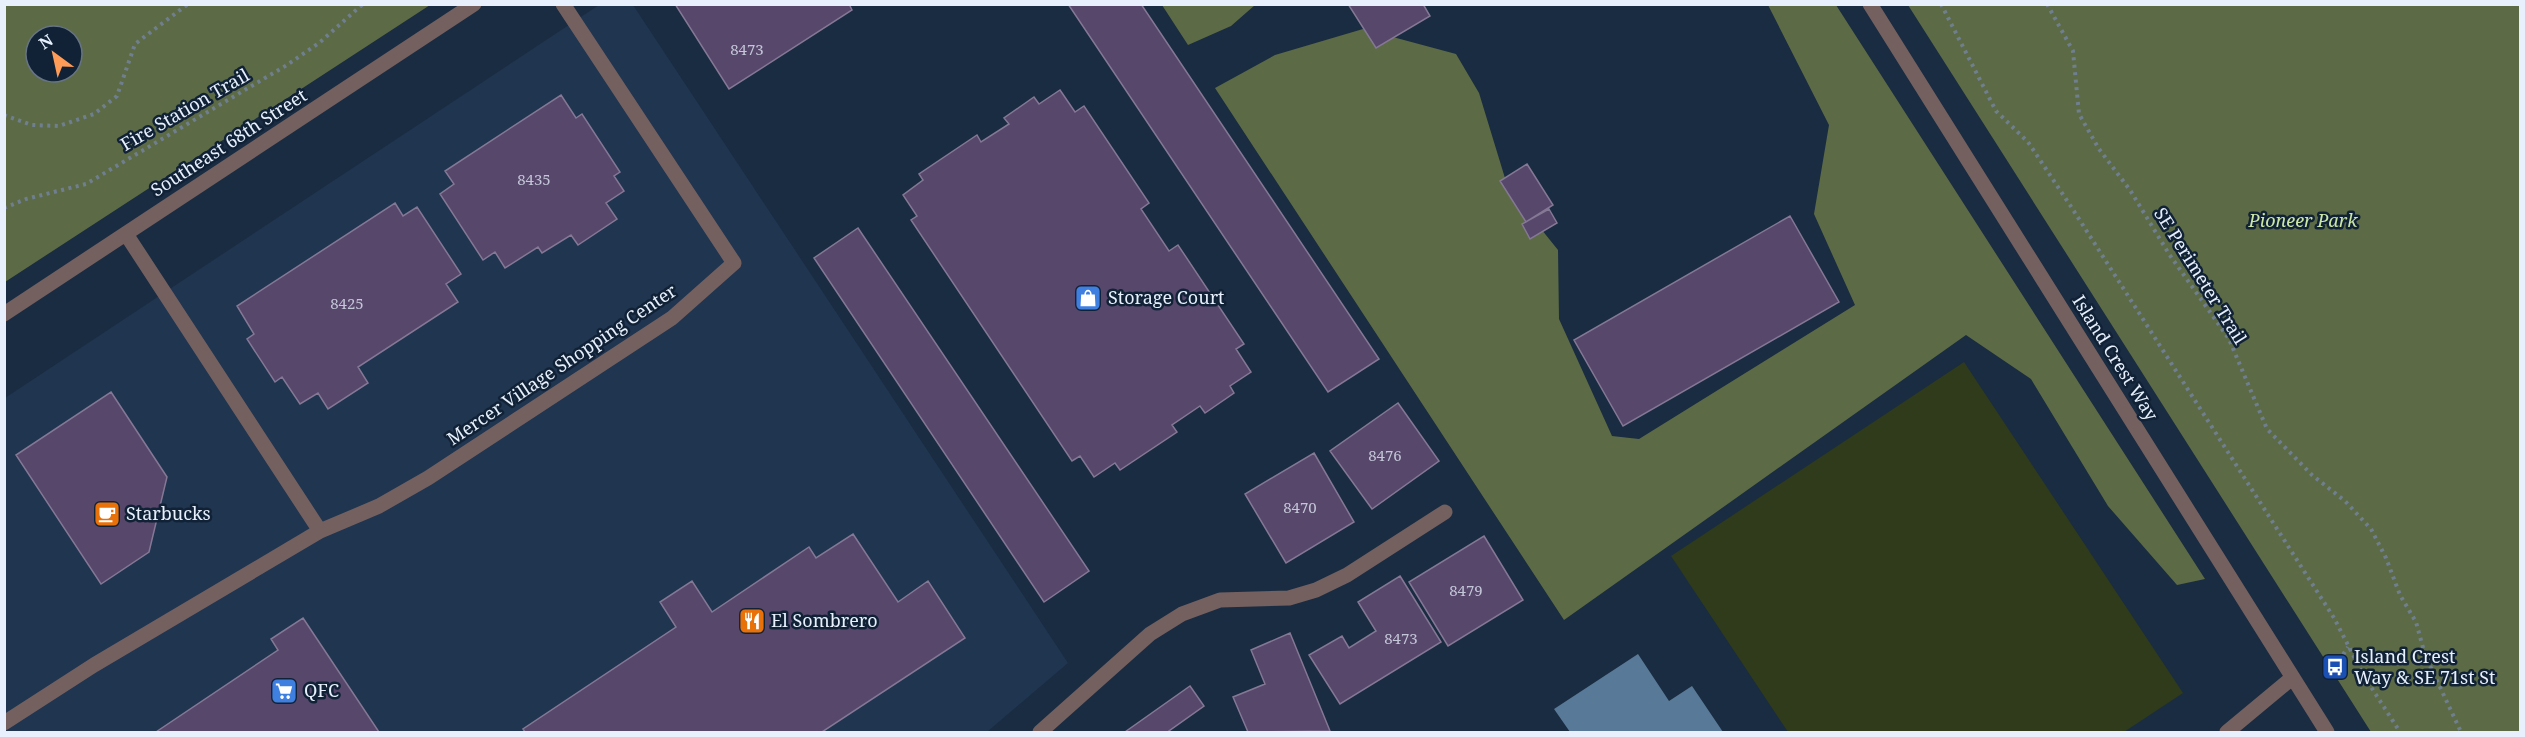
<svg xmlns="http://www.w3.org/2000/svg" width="2525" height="737" font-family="'Noto Serif',serif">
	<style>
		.built { fill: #1f3550 }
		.green { fill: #2f3b1b }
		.forest { fill: #5c6b45; fill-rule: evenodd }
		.water { fill: #587997 }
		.building { fill: #57476b; stroke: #847895; stroke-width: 1.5 }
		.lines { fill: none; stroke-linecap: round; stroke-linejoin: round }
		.path { stroke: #707f90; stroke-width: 4; stroke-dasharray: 3 4.5; stroke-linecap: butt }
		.minor { stroke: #756060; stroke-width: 15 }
		.labels { text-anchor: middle; stroke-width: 5; stroke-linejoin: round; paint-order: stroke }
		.number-label { font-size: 15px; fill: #c3c6d8 }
		.street-label { font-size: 18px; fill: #e7f0fc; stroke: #112237 }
		.park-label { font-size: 18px; font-style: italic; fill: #cde8a6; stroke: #112237 }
		.poi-label { font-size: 18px; fill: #e7f0fc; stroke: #112237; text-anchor: start }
	</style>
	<rect width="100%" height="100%" fill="#1a2c41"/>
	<path class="built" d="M599,5H633L1068,663L987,732H5V398Z"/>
	<path class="green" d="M1964,362L2183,693L2124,732H1788L1671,556Z"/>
	<path class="forest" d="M5,4H430V5L5,282ZM36,36H72V72H36Z
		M1162,5H1255L1231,26L1188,45Z
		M1768,5H1836L2205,579L2177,585L2108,506L2031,379L1966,335L1564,620L1215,88L1275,55L1363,29L1456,54L1479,93L1508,188L1558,250L1559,319L1612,436L1639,439L1855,305L1814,214L1829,125Z
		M1908,5H2520V732H2371Z"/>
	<path class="water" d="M1638,654L1669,701L1692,686L1723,732H1570L1554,709Z"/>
	<path class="building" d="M675,4H849L852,10L729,89Z
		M1068,4H1141L1379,359L1328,392Z
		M1348,4H1423L1430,16L1376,48Z
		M1060,90L1075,112L1084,106L1149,203L1141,209L1169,251L1178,245L1244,344L1236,349L1251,372L1230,386L1234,393L1205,413L1200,406L1172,425L1177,432L1120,470L1115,463L1094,477L1080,456L1072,461L911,220L917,216L903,195L923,180L919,174L977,135L981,142L1009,124L1004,118L1034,97L1039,104Z
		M561,95L576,118L582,114L620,172L614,176L624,191L606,203L617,219L578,245L571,235L542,253L538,247L505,268L495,252L483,260L440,194L454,184L445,171Z
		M1527,164L1553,205L1526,222L1500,181Z
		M395,203L403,216L417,207L461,274L446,284L458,302L358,367L368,383L328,409L318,393L300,404L282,377L275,382L247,339L254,334L237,306Z
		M1549,209L1557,223L1530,239L1522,224Z
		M1790,216L1839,302L1623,426L1574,340Z
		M858,228L1089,571L1044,602L814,258Z
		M111,392L167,477L149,552L101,584L16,455Z
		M1398,403L1439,461L1372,509L1330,451Z
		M1314,453L1354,522L1286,563L1245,494Z
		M853,534L898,602L928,581L965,638L822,732H525L523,729L676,627L660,602L692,581L712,612L809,547L816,558Z
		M1484,536L1523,600L1448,646L1409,582Z
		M1400,576L1441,642L1340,704L1309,655L1342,636L1349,648L1376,631L1358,602Z
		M303,618L379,732H156L278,650L271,639Z
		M1290,633L1330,731L1248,732L1233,697L1265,684L1251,650Z
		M1190,686L1204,706L1169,731L1171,732H1125Z"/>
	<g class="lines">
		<path class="path" d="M1941,4L1996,111L2028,142L2070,205L2334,618L2364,676L2400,732
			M2047,4L2073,51L2079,114L2099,149L2130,190L2169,254L2229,339L2267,429L2312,475L2345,501L2371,529L2386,558L2400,595L2416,622L2425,655L2461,732
			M4,115L32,125L59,126L94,114L117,96L135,44L188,4
			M4,208L26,199L86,184L287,65L319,43L363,4
			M2335,667L2348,647"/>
		<path class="minor" d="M1870,4L2327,732
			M126,234L320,531
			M4,314L474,4
			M4,723L94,665L320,531L379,506L428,478L672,318L734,263L563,4
			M1040,732L1150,634L1182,614L1220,600L1289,598L1316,590L1347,575L1445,512
			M2227,732L2292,678"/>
	</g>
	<defs>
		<symbol id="shop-square" viewBox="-11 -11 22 22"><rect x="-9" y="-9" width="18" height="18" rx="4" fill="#3f7fe0" stroke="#112237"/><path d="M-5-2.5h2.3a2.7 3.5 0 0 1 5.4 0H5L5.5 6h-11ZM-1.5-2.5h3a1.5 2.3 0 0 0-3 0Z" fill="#fff"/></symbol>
		<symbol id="cafe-square" viewBox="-11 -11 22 22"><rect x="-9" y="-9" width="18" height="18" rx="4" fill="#e8710a" stroke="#112237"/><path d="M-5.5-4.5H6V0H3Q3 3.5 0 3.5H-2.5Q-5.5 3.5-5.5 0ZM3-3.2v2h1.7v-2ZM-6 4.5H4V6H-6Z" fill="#fff"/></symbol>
		<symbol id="restaurant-square" viewBox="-11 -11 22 22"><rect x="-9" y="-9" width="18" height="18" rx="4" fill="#e8710a" stroke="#112237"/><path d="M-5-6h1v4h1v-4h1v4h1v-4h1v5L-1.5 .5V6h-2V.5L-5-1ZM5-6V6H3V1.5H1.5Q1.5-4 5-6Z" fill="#fff"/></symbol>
		<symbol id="bus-square" viewBox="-11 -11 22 22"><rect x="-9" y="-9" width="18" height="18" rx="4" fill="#1a4fb4" stroke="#112237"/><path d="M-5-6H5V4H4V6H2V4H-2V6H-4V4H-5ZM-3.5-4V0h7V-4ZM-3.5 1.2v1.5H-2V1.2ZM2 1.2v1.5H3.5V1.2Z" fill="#fff"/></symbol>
		<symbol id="supermarket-square" viewBox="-11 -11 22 22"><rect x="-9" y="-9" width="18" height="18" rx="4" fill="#3f7fe0" stroke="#112237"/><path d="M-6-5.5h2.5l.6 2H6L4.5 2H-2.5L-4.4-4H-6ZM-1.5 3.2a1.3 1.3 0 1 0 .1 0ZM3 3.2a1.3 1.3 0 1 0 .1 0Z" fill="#fff"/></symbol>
	</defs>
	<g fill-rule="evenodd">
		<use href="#shop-square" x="1073" y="283" width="30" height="30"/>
		<use href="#cafe-square" x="92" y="499" width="30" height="30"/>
		<use href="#restaurant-square" x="737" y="606" width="30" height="30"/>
		<use href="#bus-square" x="2320" y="652" width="30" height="30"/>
		<use href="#supermarket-square" x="269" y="676" width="30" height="30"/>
	</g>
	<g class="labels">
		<g class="number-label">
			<text x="747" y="55">8473</text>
			<text x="534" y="185">8435</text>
			<text x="347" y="309">8425</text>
			<text x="1385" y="461">8476</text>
			<text x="1300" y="513">8470</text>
			<text x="1466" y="596">8479</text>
			<text x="1401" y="644">8473</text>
		</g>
		<g class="street-label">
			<text transform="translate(185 110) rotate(-30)" y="6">Fire Station Trail</text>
			<text transform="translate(229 143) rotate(-33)" y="6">Southeast 68th Street</text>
			<text transform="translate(2200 276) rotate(58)" y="6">SE Perimeter Trail</text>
			<text transform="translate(2115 358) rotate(58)" y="6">Island Crest Way</text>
			<text transform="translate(562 365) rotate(-34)" y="6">Mercer Village Shopping Center</text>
		</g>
		<g class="park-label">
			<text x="2303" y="227">Pioneer Park</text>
		</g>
		<g class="poi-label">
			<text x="1108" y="304">Storage Court</text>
			<text x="126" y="520">Starbucks</text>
			<text x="771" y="627">El Sombrero</text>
			<text x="2354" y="663">Island Crest<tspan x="2354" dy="21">Way &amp; SE 71st St</tspan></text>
			<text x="304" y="697">QFC</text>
		</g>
	</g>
	<rect width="2525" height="737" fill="none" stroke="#e7f0fc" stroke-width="12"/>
	<g transform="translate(54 54) rotate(327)"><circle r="28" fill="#112237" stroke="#677486" stroke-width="1.5"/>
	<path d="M0-4.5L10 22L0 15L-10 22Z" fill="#fe9c58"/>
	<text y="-9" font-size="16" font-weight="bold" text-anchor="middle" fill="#e7f0fc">N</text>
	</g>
</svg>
